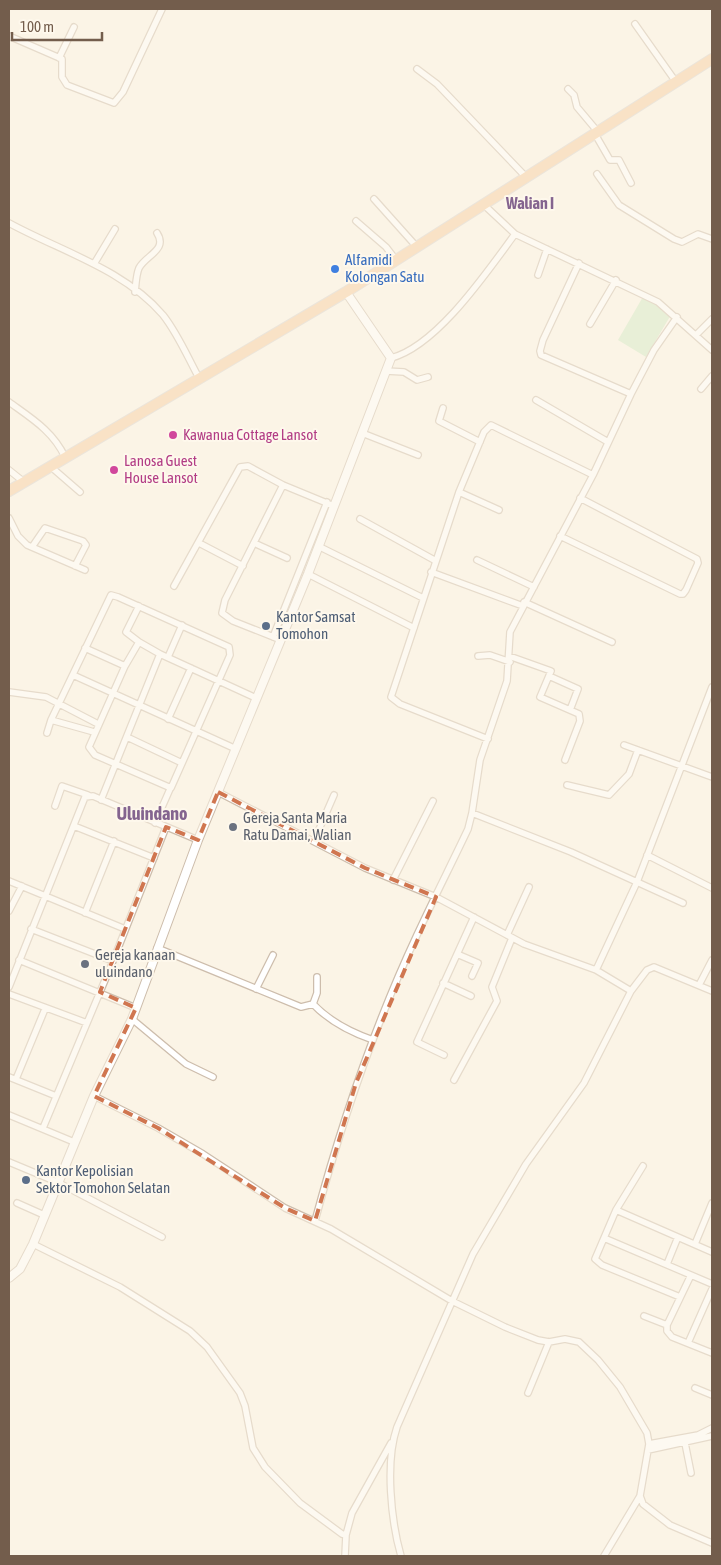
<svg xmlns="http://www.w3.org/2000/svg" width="721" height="1565" font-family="'Asap Condensed',sans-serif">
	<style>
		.green { fill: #d1e8c5 }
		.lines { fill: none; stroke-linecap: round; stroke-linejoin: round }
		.minor-casing { stroke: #cdbdac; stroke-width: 8 }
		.tertiary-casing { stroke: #cdbdac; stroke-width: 10 }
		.trunk-casing { stroke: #d8d2cd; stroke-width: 12 }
		.minor { stroke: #fff; stroke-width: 5.5 }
		.tertiary { stroke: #fff; stroke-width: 8 }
		.trunk { stroke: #f5cca0; stroke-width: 10 }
		.marked { fill: none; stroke: #d07650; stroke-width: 4; stroke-dasharray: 10 6; stroke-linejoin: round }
		.shop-dot { fill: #3f7fe0; stroke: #fef8ec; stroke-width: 2 }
		.hotel-dot { fill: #d1479c; stroke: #fef8ec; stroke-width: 2 }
		.service-dot { fill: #5c6f8a; stroke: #fef8ec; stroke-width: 2 }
		.worship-dot { fill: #6b7280; stroke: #fef8ec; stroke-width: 2 }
		.labels { text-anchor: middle; stroke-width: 4; stroke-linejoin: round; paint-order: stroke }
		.shop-label { font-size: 15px; fill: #366cbe; stroke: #fef8ec; text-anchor: start }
		.hotel-label { font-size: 15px; fill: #b23c85; stroke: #fef8ec; text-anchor: start }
		.service-label { font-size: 15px; fill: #4e5e75; stroke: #fef8ec; text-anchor: start }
		.worship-label { font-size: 15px; fill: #5b616d; stroke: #fef8ec; text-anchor: start }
		.neighbourhood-label { font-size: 16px; font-weight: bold; fill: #84648f; stroke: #fef8ec }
		.quarter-label { font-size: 18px; font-weight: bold; fill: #84648f; stroke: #fef8ec }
	</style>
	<rect width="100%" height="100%" fill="#fbf4e6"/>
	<path class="green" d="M644,295L672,313L646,357L618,340Z"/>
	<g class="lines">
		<defs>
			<path id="minor" d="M635,24L676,82
				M9,36L62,59V77L67,85L114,103L123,92L162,9
				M59,58L74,27
				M417,69L437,84L526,177
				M568,89L574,95L577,107L598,132
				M595,134L610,160H619L631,183
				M597,174L619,205L674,239L682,242L698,234L712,239
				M374,199L416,246
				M483,204L515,234L658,302L712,350
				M356,221L386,247L396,260
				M9,223C60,251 124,269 163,315C178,334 188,358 199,378
				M579,263L543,340L540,351L541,355L631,394
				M94,264L115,229
				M538,275L547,249
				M135,292C136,284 136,275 139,268C146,255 168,250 157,233
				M590,324L616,280
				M697,334L712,319
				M391,358C437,346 487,272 515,234
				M386,371L404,372L417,380L428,377
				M701,389L712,376
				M536,400L608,442
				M9,402C31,418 53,431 65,457
				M443,408L439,421L480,442
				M362,433L418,455
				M50,466L80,492
				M9,470L24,482
				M459,492L499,510
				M9,518L18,536L27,545L85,570
				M360,519L436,561
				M560,536L680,594H683L686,590L698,563L697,559L580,498
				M199,543L243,566
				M254,543L287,558
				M318,546L423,598
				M32,547L45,528L83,541L86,545L75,566
				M477,560L534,587
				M431,572L523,606
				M308,574L414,628
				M174,586L240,467L248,466L283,485L334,506
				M524,602L612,642
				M273,637L327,502
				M281,640L233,621L222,613L225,600L283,485
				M139,642L160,654
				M85,648L125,666
				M478,656L490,655L510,662
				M509,656L551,671L540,697L579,714L580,721L565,760
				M168,657L182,625
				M73,675L236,749
				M549,676L578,689L570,710
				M9,692L46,697L98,724
				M168,719L191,668
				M94,732L51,720L111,595L118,597L229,647L230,655L171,788L95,755L89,747L125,666L139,642L126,632L139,606
				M47,733L51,720
				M127,737L182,763
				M488,739L400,704L391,697L459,492L484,432L491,425L593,475
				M624,745L712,777
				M567,785L609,795L629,774L638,750
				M218,792L365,868L436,897L524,944L596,970L631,991L647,970L654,967L712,991
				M101,800L160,654L256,698
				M55,806L62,786L88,795
				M472,813L571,852L683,903
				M155,823L170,789
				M74,826L154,858
				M314,841L334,795
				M647,855L712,888
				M393,880L433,801
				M9,881L125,929
				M9,911L22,886
				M85,913L114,841
				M31,929L113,961
				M507,935L529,887
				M157,948L301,1007L313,1004L317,993V977
				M457,954L478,963L472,976
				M19,960L136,1008
				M596,970L637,882L712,687
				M443,983L471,996
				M699,985L712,960
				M9,987L85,797L93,796L198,840
				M256,989L273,955
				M9,994L87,1023
				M313,1004C330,1022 350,1032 373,1040
				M132,1019L186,1064L213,1077
				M444,1055L417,1042L474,917
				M9,1077L56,1096
				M16,1079L45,1009
				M454,1080L497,1001L492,987L512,938
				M94,1096L158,1128L203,1154L285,1208L331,1229L452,1301L505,1327L538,1340L549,1342L565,1339L579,1342L598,1360L620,1387L647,1433L649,1444L640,1496L643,1504L670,1525L712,1543
				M9,1115L74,1142
				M43,1128L113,961L166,827
				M9,1162L57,1182L162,1237
				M643,1166L616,1210L595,1259L602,1265L680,1297
				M17,1203L44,1215
				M616,1210L712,1252
				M315,1221C341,1124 374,1027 417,935C433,900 451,865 468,829L472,813L480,760L507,681L510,632L593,475L631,394L654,350L677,317
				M604,1238L712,1284
				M33,1244L120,1287L190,1331L207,1347L240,1393L245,1406L253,1448L265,1467L300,1503L342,1534L346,1535L352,1513L391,1443
				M695,1244L712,1203
				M667,1264L678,1237
				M691,1275L667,1325V1331L672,1337L712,1353
				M644,1316L667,1325
				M688,1343L712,1289
				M695,1388L712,1395
				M528,1393L549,1342
				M685,1443L691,1473
				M649,1444L698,1435L712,1428
				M648,1450L712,1436
				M345,1556L346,1535
				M401,1556C391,1521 385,1462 397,1427L473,1254L526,1164L584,1083L631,991
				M604,1556L640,1496"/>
			<path id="tertiary" d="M9,1278L20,1269L33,1244L94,1096L132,1019L198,840L308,574L391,358L346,292"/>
			<path id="trunk" d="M9,491L346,292L712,59"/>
		</defs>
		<use href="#minor" class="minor-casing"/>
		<use href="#tertiary" class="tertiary-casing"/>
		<use href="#trunk" class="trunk-casing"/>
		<use href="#minor" class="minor"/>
		<use href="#tertiary" class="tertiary"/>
		<use href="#trunk" class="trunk"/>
	</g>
	<path d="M0 0H721V1565H0ZM218,792L365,868L436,897L356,1083L315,1221L285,1208L158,1128L94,1096L136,1008L100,992L166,827L198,840Z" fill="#fbf4e6" fill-opacity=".55" fill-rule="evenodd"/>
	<path class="marked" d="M218,792L365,868L436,897L356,1083L315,1221L285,1208L158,1128L94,1096L136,1008L100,992L166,827L198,840Z"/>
	<circle class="shop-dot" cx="335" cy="269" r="5"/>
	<g class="hotel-dot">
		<circle cx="173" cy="435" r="5"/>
		<circle cx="114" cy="470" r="5"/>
	</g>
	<g class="service-dot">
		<circle cx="266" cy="626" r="5"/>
		<circle cx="26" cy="1180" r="5"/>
	</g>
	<g class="worship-dot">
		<circle cx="233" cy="827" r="5"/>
		<circle cx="85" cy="964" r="5"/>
	</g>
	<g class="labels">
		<g class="shop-label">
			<text x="345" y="265">Alfamidi<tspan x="345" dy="17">Kolongan Satu</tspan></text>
		</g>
		<g class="hotel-label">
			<text x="183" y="440">Kawanua Cottage Lansot</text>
			<text x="124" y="466">Lanosa Guest<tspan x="124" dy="17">House Lansot</tspan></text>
		</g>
		<g class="service-label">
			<text x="276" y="622">Kantor Samsat<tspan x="276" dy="17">Tomohon</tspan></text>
			<text x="36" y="1176">Kantor Kepolisian<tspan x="36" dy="17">Sektor Tomohon Selatan</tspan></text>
		</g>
		<g class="worship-label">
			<text x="243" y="823">Gereja Santa Maria<tspan x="243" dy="17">Ratu Damai, Walian</tspan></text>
			<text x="95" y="960">Gereja kanaan<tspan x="95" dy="17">uluindano</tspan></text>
		</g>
		<g class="neighbourhood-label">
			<text x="530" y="209">Walian I</text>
		</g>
		<g class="quarter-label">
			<text x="152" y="820">Uluindano</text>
		</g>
	</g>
	<rect width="721" height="1565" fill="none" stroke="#735d4c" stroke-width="20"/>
	<path d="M12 32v8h90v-8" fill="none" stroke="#735d4c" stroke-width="2.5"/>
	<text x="20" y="32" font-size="15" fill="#735d4c" stroke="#fef8ec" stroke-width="4" paint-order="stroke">100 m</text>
</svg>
